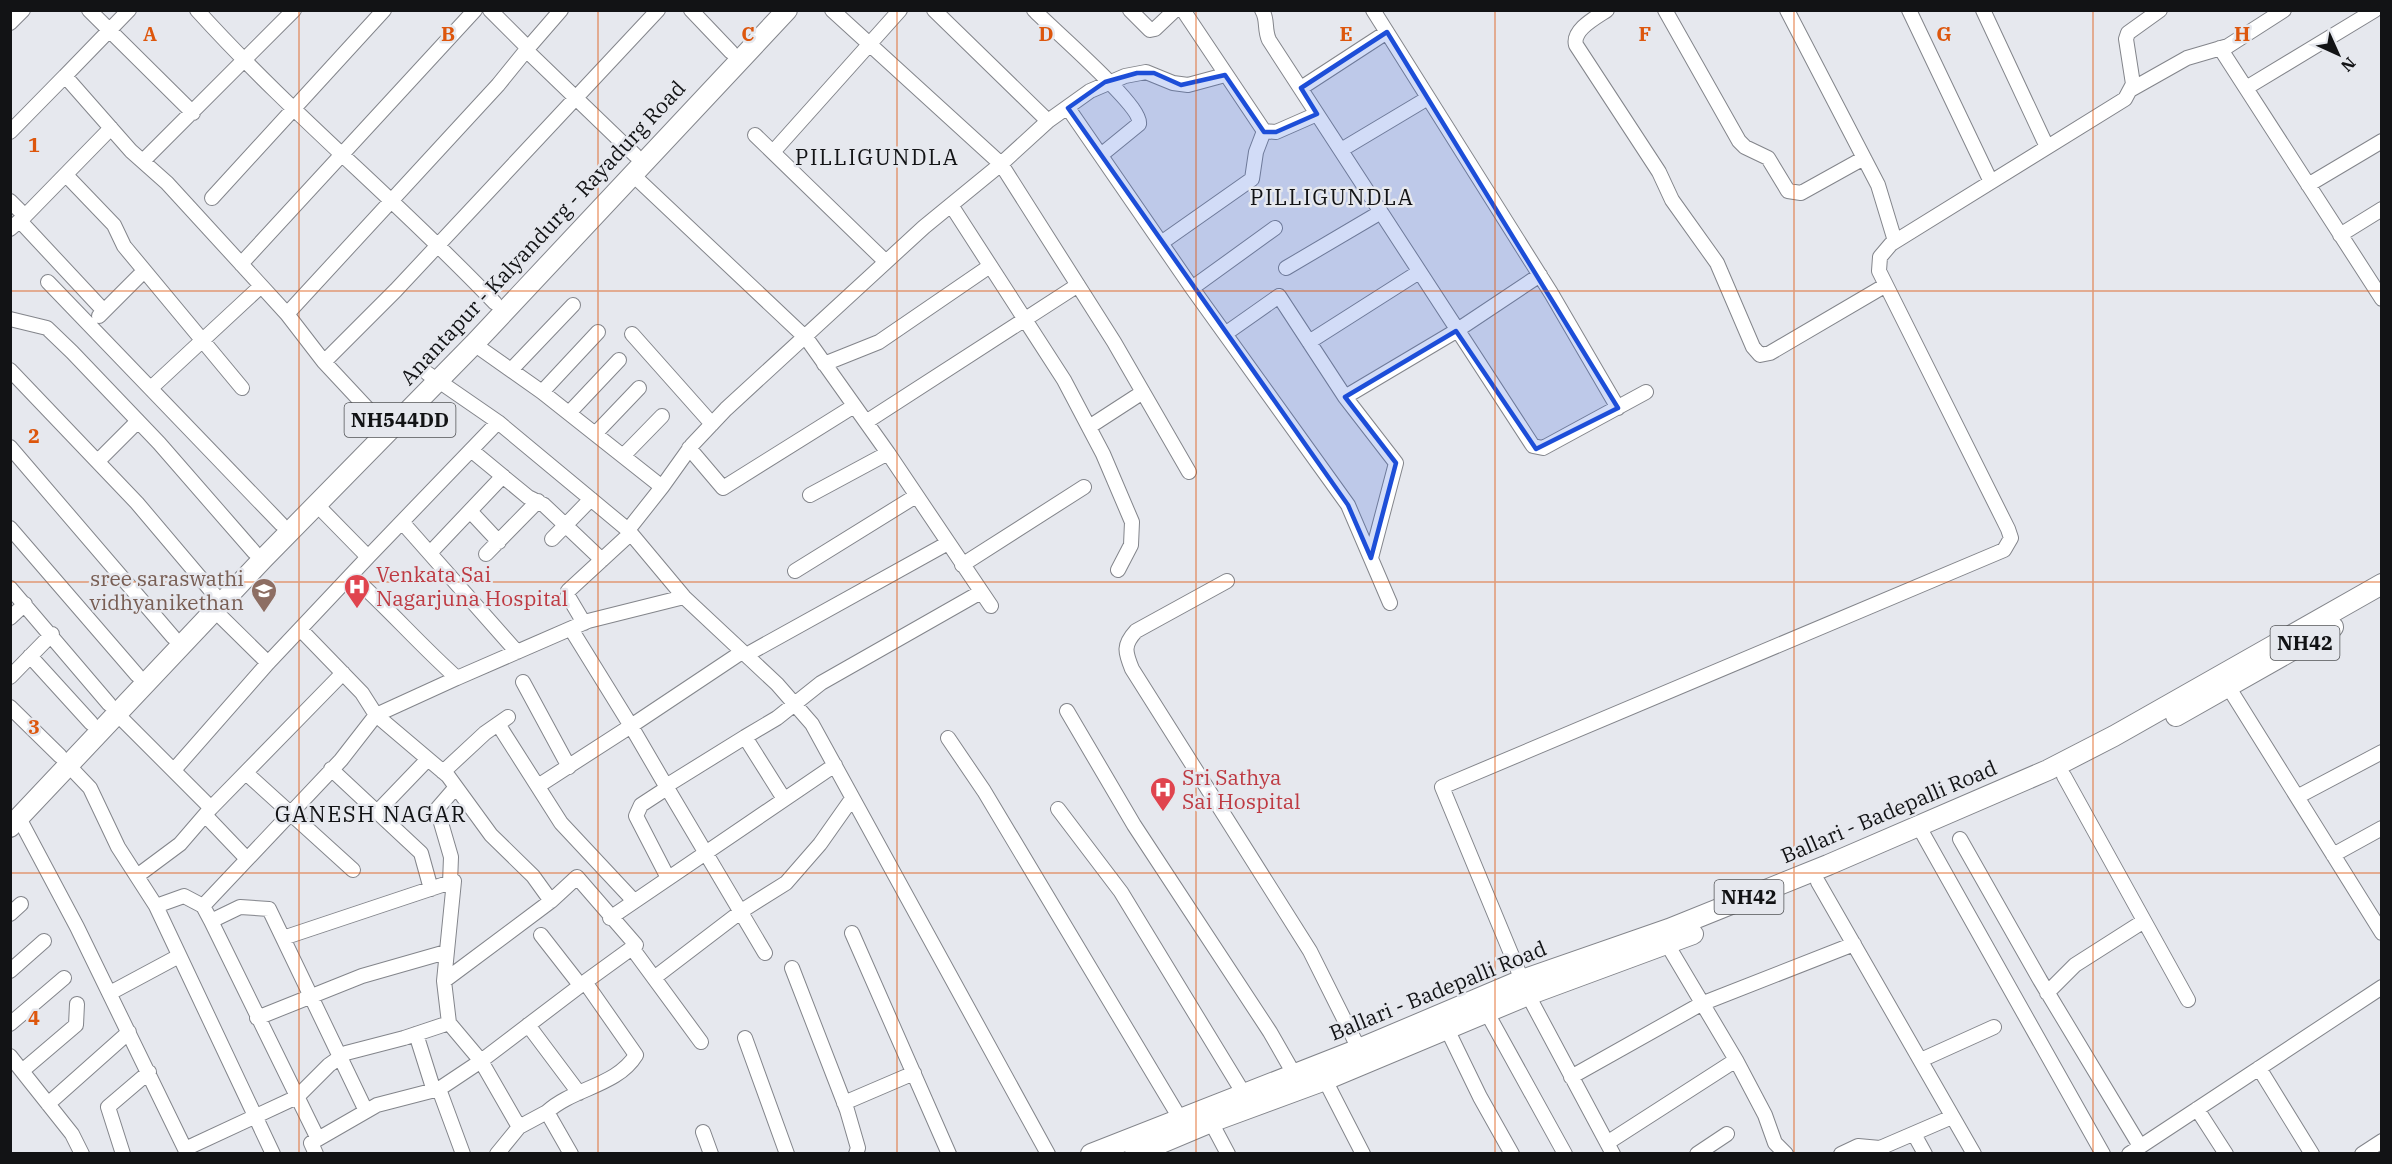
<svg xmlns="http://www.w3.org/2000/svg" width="2392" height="1164" font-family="'IBM Plex Serif',serif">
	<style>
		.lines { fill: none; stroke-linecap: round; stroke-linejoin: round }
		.minor-casing { stroke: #83858b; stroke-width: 16 }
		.highway-casing { stroke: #83858b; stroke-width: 22 }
		.minor { stroke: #fff; stroke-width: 14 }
		.highway { stroke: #fff; stroke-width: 20 }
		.marked { fill: #1d4ed8; fill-opacity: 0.2; stroke: #1d4ed8; stroke-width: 4.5; stroke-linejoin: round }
		.grid { fill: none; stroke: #dd560c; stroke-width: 1.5; stroke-opacity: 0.55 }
		.labels { text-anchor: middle; stroke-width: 5; stroke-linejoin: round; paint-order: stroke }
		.shield { fill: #e6e8ee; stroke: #525356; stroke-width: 1.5 }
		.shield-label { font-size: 20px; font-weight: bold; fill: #121315 }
		.street-label { font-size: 21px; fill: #121315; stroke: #e6e8ee }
		.health-label { font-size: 21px; fill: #be3a42; stroke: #e6e8ee; text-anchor: start }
		.education-label { font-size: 21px; fill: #785e54; stroke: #e6e8ee; text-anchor: end }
		.neighbourhood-label { font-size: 22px; letter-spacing: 1.5px; fill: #121315; stroke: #e6e8ee }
		.grid-label { font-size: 20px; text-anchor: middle; font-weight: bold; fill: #dd560c; stroke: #e6e8ee; stroke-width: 5; stroke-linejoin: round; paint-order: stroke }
	</style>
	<rect width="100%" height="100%" fill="#e6e8ee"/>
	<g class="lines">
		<defs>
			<path id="minor" d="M89,10L193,113
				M197,10C291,114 399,202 495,303
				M691,10L731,52
				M832,10L1001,164L1114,342L1189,472
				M934,10L1048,121
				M1034,10C1051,28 1143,106 1139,124L1101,155
				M1130,10L1150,30L1155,29L1175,10
				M1183,10L1264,131L1276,132L1317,114
				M1262,10C1268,19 1264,29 1269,40L1533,446L1543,448L1646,392
				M1373,10L1551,293L1618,408
				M1607,10C1595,18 1572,30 1576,45L1659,172L1672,200L1717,263L1753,347L1760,355L1770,353L1886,285
				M1665,10L1739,141L1745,147L1768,158L1788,191L1801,193L1864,158
				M1787,10L1878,185L1895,241
				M1909,10L1991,182
				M1983,10L2047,147
				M10,23L23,10
				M528,48L561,10
				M2220,48L2382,299
				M526,50L635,155
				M65,76L129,10
				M1301,88L1387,32
				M2246,88L2375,10
				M2132,89L2187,58L2228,46L2284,10
				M1068,108L1192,288L1348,505L1390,603
				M10,132L65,76L131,151L167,183L287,314L324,362L380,422
				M755,135L886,262
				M1341,150L1428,98
				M773,152L900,10
				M143,161L294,10
				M632,174L807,339L888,453L991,606
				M66,175L114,225L124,246L242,388
				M2308,185L2382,141
				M212,198L384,10
				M10,201L25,216L10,229
				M951,205L1064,380L1103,454L1132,522L1131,545L1118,570
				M25,216L111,128
				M20,221L104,311
				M2340,235L2382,209
				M1161,243L1252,179L1256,152L1264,131
				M241,264L475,10
				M1286,268L1381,212
				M48,282L281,524
				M1192,288L1275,228
				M287,314L498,85L528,48L490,10
				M99,316L144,271
				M10,319L47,328L72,352L159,443L254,552
				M632,334L712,424
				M1225,334L1279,296L1345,397L1396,463L1371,558
				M1309,342L1419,272
				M474,344L542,392L662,487L628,530
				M324,362L396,290L658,10
				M824,364L879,342L990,266
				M10,370L137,503L214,594
				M511,370L573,305
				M427,373L498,422
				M151,388L261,286
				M542,392L598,332
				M1345,397L1456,331L1540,275
				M569,413L619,360
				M866,422L1078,285
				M1089,427L1143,392
				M595,434L639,388
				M10,447L173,637
				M689,448L723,488L854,406
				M471,450L528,497L544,505L602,560
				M623,456L662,416
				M98,461L138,421
				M662,487L692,445L726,409L924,227L1001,164L1048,121L1090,91L1125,76L1146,72L1173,83L1188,85L1225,75
				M810,495L888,453
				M470,511L499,542
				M402,522L517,652
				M10,528L137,675
				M552,539L591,499
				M430,553L503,476
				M486,554L538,501
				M368,557L498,422L628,530L684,597L777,684L812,724L1048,1154
				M962,565L1084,487
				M795,571L916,496
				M1227,581L1136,631C1123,645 1125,652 1132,669L1310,951L1359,1049
				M10,588L109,704
				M206,602L268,663
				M10,618L25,604
				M584,623L568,596V591L631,533
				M300,629L362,693L376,715L448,776L491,835L533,876L551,901L444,981
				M742,652L631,726L666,786L745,737
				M746,655L948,543
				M30,656L91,723
				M10,677L52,634
				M457,678L588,621L684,597
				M523,682L569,767
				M2229,688L2382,933
				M10,707L60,756
				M1067,711L1134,825L1270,1032L1294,1074
				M117,714L211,808L180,844L137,876
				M498,724L561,823L634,901
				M948,738L984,791L1181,1120
				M69,766L90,788L118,847L156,906L184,896L203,906L211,921L240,907L269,909L366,1111
				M331,769L421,853L431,889
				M174,770L268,663L368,557L317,505
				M443,772L485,733L508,717
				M246,773L353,870
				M2064,776L2188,1000
				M538,786L631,726L571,629
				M666,786L765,953
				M667,788L641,805L636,816L668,878
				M2297,797L2382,752
				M784,799L745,737L777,718L821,683L981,592
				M211,808L343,673
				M1058,809L1121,892L1244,1094
				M377,812L428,759
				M205,815L247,859
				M19,818L77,927L185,1149L297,1097L329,1065L346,1053L404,1038L449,1023
				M1923,834L2103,1154
				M1960,839L2040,980L2140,1146
				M2333,855L2382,828
				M1818,882L1974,1154
				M450,883L451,857L437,809L456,787
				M551,901L577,877L636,945L585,982
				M156,906L273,1154
				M203,906L341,760L376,715L457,678C420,645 388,608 351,575
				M10,914L21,904
				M610,918L835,765
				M211,921L318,1139
				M852,933L949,1154
				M541,935L580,985
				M283,938L454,881L444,981L449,1023L481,1061L519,1127L547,1112L571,1154
				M1667,944L1736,1060L1765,1115L1775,1143L1786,1154
				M632,948L701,1042
				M792,968L847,1110L858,1148L856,1154
				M10,971L44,941
				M654,978L743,910L786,883L820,844L851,800
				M1522,980L1442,787L2004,550L2011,538L2008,529L1879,271L1880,257L1891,244L2125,99L2133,84L2126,39L2128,33L2160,10
				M110,993L179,956
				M2047,993L2075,965L2144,921
				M1528,995L1613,1154
				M1486,1011L1565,1154
				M257,1018L362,976L446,952
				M10,1024L64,978
				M528,1025L579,1093
				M1447,1029L1480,1097L1512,1154
				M416,1034L434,1091
				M745,1038L787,1154
				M10,1056L72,1134L82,1154
				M1921,1060L1994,1027
				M2259,1068L2312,1154
				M22,1071L76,1025L77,1004
				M1571,1077L1701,1004L1854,944
				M1325,1080L1363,1154
				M439,1089L463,1154
				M844,1103L914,1073
				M48,1104L129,1032
				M2197,1109L2226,1154
				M1211,1122L1228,1154
				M703,1132L711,1154
				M1914,1134L1925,1154
				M1607,1143L1736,1060
				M123,1154L108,1107L149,1072
				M316,1154L311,1143L377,1105L439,1089L481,1061L585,982L636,1055C617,1086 573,1088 547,1112
				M497,1154L519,1127
				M1697,1154L1727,1134
				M1841,1154L1858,1146L1880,1148L1952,1117
				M2129,1154L2382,987
				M2362,1154L2382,1141"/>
			<path id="highway" d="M2176,716L2333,627
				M10,827L263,559L474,344L787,10
				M1091,1154L1359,1049L1522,980L1669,929L1828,865L2048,770L2114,736L2382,584
				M1135,1154L1211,1122L1325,1080L1528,995L1693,934"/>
		</defs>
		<use href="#minor" class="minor-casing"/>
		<use href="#highway" class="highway-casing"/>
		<use href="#minor" class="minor"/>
		<use href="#highway" class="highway"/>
	</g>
	<path class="marked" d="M1387,32L1618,408L1536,449L1456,331L1345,397L1396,463L1371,558L1348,505L1068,108L1105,82L1137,73H1154L1181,85L1225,75L1264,132H1276L1317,114L1301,88Z"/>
	<path class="grid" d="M299,10V1154M598,10V1154M897,10V1154M1196,10V1154M1495,10V1154M1794,10V1154M2093,10V1154M10,291H2382M10,582H2382M10,873H2382"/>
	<defs>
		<symbol id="hospital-pin" viewBox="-11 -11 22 30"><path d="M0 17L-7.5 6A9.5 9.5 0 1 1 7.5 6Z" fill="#e0444e" stroke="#e6e8ee"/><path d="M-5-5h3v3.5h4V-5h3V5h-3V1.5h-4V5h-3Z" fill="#fff"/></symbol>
		<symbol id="school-pin" viewBox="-11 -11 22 30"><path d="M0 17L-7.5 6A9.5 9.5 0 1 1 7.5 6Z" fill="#8d6e63" stroke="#e6e8ee"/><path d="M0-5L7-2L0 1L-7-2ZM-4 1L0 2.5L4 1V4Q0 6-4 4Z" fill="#fff"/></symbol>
	</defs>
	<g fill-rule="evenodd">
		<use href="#hospital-pin" x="342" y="572" width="30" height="40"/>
		<use href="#school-pin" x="249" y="576" width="30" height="40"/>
		<use href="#hospital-pin" x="1148" y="775" width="30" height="40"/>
	</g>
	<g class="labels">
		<g class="shield">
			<rect x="344.5" y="403" width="111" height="34" rx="4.5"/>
			<rect x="2270.5" y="626" width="69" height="34" rx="4.5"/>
			<rect x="1714.5" y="880" width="69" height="34" rx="4.5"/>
		</g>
		<g class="shield-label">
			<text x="400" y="427">NH544DD</text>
			<text x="2305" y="650">NH42</text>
			<text x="1749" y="904">NH42</text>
		</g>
		<g class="street-label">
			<text transform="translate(543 233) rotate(-47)" y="7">Anantapur - Kalyandurg - Rayadurg Road</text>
			<text transform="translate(1889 812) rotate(-23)" y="7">Ballari - Badepalli Road</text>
			<text transform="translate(1438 991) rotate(-22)" y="7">Ballari - Badepalli Road</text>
		</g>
		<g class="health-label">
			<text x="376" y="582">Venkata Sai<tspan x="376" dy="24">Nagarjuna Hospital</tspan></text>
			<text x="1182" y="785">Sri Sathya<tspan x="1182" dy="24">Sai Hospital</tspan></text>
		</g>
		<g class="education-label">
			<text x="244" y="586">sree saraswathi<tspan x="244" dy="24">vidhyanikethan</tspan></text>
		</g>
		<g class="neighbourhood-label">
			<text x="877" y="165">PILLIGUNDLA</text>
			<text x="1332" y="205">PILLIGUNDLA</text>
			<text x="371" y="822">GANESH NAGAR</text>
		</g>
	</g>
	<g class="grid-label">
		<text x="150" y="41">A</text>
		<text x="448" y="41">B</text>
		<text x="748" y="41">C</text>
		<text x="1046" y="41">D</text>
		<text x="1346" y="41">E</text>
		<text x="1645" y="41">F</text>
		<text x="1944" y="41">G</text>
		<text x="2242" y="41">H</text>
		<text x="34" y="152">1</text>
		<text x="34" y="443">2</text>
		<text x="34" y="734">3</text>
		<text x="34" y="1025">4</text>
	</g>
	<rect width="2392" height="1164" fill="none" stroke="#121315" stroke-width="24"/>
	<g transform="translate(2338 54) rotate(135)" stroke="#e6e8ee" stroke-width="4.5" paint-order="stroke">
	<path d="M0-4.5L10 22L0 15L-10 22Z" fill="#121315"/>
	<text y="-9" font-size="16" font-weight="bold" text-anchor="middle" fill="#121315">N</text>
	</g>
</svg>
